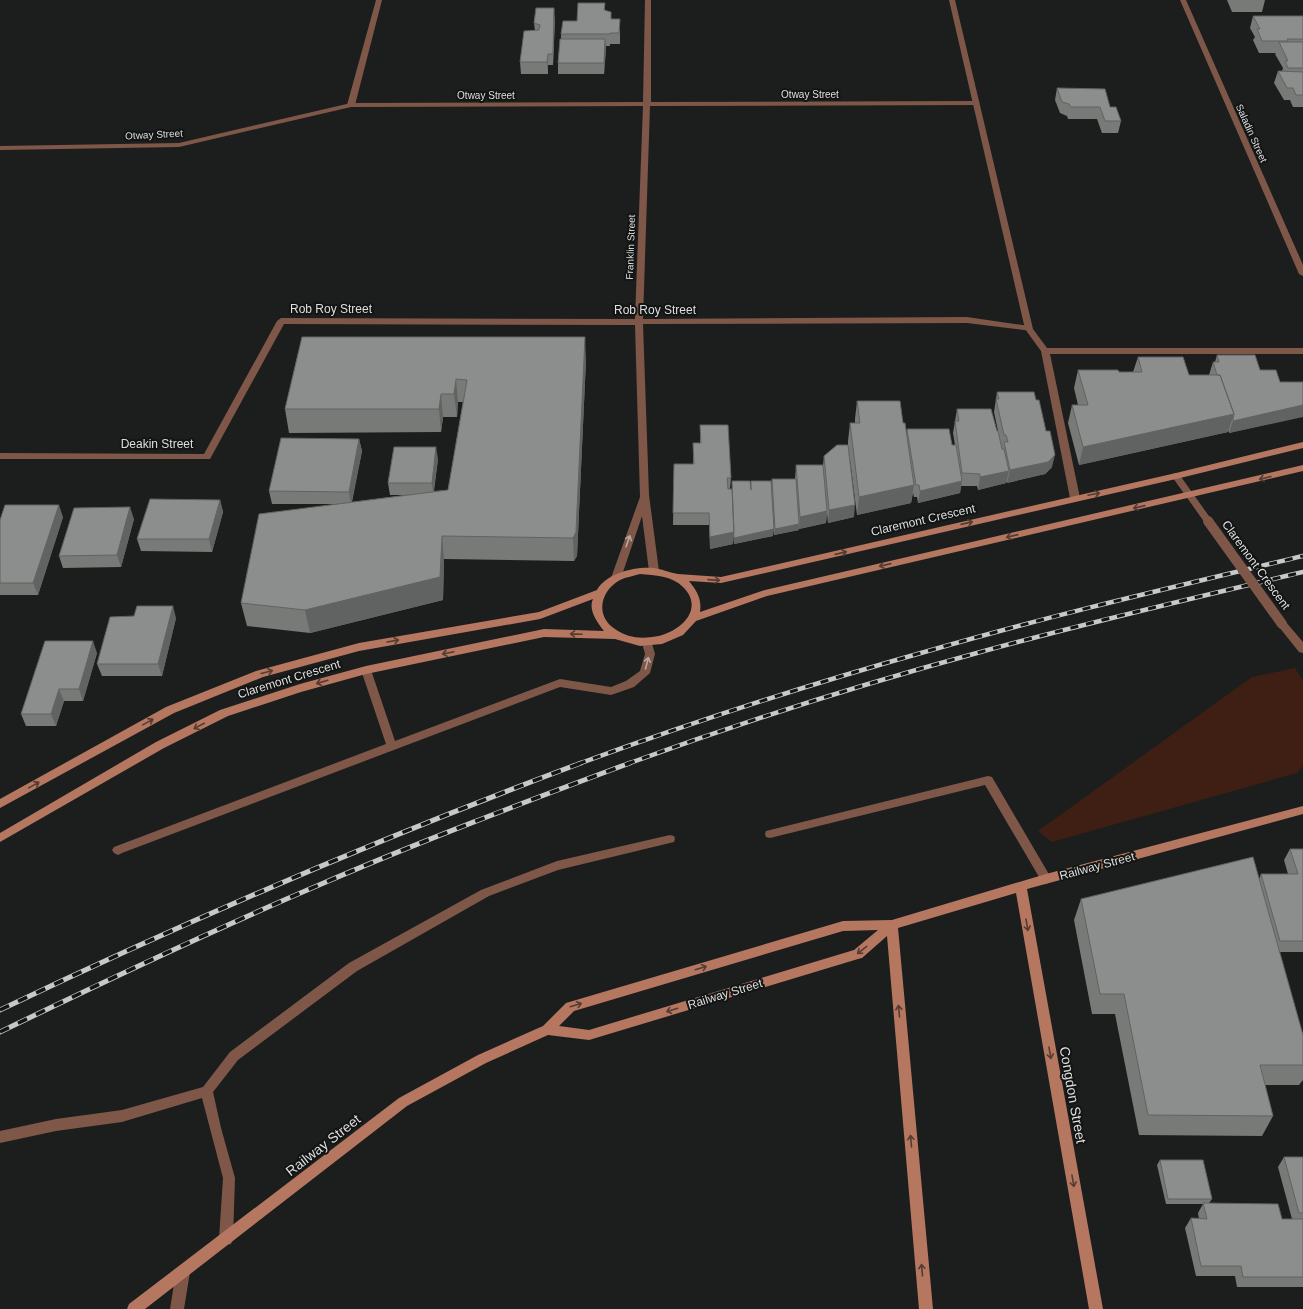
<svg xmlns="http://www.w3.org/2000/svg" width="1303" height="1309" font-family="Arial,sans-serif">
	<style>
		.green { fill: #3f1f13 }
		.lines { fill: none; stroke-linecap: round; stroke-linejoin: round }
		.lane { fill: #7f5749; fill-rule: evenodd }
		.street { fill: #7f5749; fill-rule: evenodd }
		.secondary { fill: #b67761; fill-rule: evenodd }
		.rail-far1-casing { stroke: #c7c8c7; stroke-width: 4.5 }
		.rail-casing { stroke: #c7c8c7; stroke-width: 5 }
		.rail-far1 { stroke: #131514; stroke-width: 3; stroke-dasharray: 8; stroke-linecap: butt }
		.rail { stroke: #131514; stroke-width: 3.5; stroke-dasharray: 10; stroke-linecap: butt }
		.street-bridge { stroke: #7f5749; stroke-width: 10 }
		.wall { fill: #787a78 }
		.shaded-wall { fill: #616362 }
		.building { fill: #8b8e8c; stroke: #616362 }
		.oneway { stroke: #543c33 }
		.oneway2 { stroke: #b8a9a2 }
		.labels { text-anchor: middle; stroke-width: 4; stroke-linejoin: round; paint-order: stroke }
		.far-street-label { font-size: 10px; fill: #dedfde; stroke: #131514 }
		.street-label { font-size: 12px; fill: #dedfde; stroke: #131514 }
		.near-street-label { font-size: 14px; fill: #dedfde; stroke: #131514 }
	</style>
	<rect width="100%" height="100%" fill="#1c1e1d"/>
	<path class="green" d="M1295,668L1303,681V766L1297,773L1052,842L1038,831L1252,677Z"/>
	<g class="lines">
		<path class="lane" d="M376,0H382L355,105L351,107L347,105Z
			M949,0H955L1033,329L1047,348H1303V354H1050L1080,498L1075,501L1070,498L1041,351L1025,329Z
			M647,639L651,640L655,654L650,673L634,687L611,695L560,687L122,853L118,855L114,853L112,850L114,847L386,744L361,670L362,667H370L371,670L395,741L560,679L611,687L626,681L640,671L645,654L642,643L643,640Z
			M988,776L992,777L1050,876L1052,879L1050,882L1046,884L1042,882L985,785L770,838L766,837L765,834L766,831L770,830Z
			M670,835L674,836L675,839L674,842L558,870L489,896L357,971L238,1060L213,1092L221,1128L235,1178L233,1239L231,1244L226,1245L221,1244L219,1239L223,1178L202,1098L122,1122L56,1131L0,1143V1131L56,1119L122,1110L203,1087L230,1052L349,963L481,890L557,861Z"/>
		<path class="street" d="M645,0H651V102L976,101L980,103L976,105L650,106L643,319L967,317L1029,326L1033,329L1032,331L967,323L643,324L649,495L659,571L654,574L649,571L642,516L621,578L616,581L611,578L640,497L635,325L284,324L210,459H0V453L204,454L277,321L281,318L635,319L643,106L351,107L179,147L0,150V146L179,143L351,103L643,102Z
			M1180,0H1186L1303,265V276L1299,274Z
			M1176,473L1179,474L1211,519L1213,521L1211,523H1205L1173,478L1171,476L1173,474Z
			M1282,620L1285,621L1303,642V653L1299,652L1279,627L1277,624L1279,621Z
			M183,1265L188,1267L190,1272L184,1309H170L176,1272L178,1267Z"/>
		<path class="secondary" d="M1303,442V448L1176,479L721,583L689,581C697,591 702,599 700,612L765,590L1303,465V471L767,596L696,621L683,635L662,644L640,646L615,639L544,637L366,674L301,692L228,716L164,748L0,842V833L156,742L220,710L300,684L366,666L544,629L604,631C597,622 588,610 593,599L540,619L359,651L263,677L174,713L0,808V799L166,707L256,671L359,643L539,612L597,590C606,573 636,566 654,568C662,569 670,573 678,574C692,575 707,576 721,577L1176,473ZM640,574C655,575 672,576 683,587C707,611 676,635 652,637C638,639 627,637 615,629C595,616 600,591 620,580C626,577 634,576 640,574Z
			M1303,806V814L1027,889L1103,1309H1089L1016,893L898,928L933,1309H919L887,936L862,958L858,959L589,1040L548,1035L486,1063L407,1106L145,1309H127L129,1304L399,1098L478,1055L543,1026L566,1003L843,921L892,920L1046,874ZM878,930L854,950L589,1030L559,1026L574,1011L843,931Z"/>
		<defs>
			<path id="rail-far1" d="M578,764C693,722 810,684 928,651C1052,615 1178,586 1303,556
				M627,764C742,722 859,685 977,653C1085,623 1194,598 1303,572"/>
			<path id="rail" d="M0,1010C191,919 383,837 581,763
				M0,1032C105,981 211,931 319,885C421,841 525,802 630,763"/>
		</defs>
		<use href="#rail-far1" class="rail-far1-casing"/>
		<use href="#rail" class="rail-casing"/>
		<use href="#rail-far1" class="rail-far1"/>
		<use href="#rail" class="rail"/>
		<path class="street-bridge" d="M1208,521L1282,624"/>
	</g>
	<path class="wall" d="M1227,0H1265L1262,12H1232Z
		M605,3V10L620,30V44H610V46H606L604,74H558V63L561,39V34L577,21Z
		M1253,16H1303V107H1293L1290,100H1284L1274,83L1278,71H1282L1283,68L1275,54L1276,53H1259L1253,40L1255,37L1250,28Z
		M555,19L553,65H548V74H521L520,62L535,31L534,23Z
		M1057,88L1110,107L1121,121L1118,133H1102L1097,119H1068L1067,116L1060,113L1055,100Z
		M302,337L586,360L577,556L574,561L444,559L443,600L310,633L247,626L241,603L338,504H272L269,491L359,439L362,451L352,502L406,495H390L388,483L438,459L434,491L448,490L463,402H458L457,417H443L441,432L289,433L285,409Z
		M1217,355L1260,370L1280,382H1303V416L1229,433V431L1228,432L1079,465L1068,423L1072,405H1078L1074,388L1078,370L1119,372H1133L1138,357L1189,375H1209L1213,362H1215Z
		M997,392L1052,467L1045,474L1007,483V481L1006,483L978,490L977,486H961L960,493L918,503L917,497H914L913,493L911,503L857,515L849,452L854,517L828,523L827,513L826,523L799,529V527V530L774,535L771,485L772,479H795L796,465H823L824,456L848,445V441L850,423H855V419L857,401L903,423L906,433L907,429L952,445H955L953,433L957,409L998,431L994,412Z
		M700,425L731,478L730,489L733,515L732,481L751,489L773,536L734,544L733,533V544L710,549L709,525H673L674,464H693V443H700Z
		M220,500L223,512L212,552L141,551L137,539Z
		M63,517L38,595H0V520Z
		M134,519L121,567L63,568L59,556Z
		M176,618L162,676H102L97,664Z
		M97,653L83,701H64L56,726H26L21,714Z
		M1290,849H1303V952H1279L1303,1035V1080L1299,1085H1265L1273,1116L1262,1136L1139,1135L1115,1014H1092L1074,920L1081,899L1259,879L1261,874H1288L1284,860Z
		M1284,1157H1303V1287H1237L1235,1276H1196L1185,1228L1191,1218L1199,1219L1198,1213L1203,1204H1166L1157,1165L1160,1160L1212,1199L1209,1203L1282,1219H1292L1278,1167Z"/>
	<path class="shaded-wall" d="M554,8L555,19L553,65V54Z
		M605,39L606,50L604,74V63Z
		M548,54V74L547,62Z
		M585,337L586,360L577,556L574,561L573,538Z
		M456,379L458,402L457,417L454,394Z
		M441,394L443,417L441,432L439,409Z
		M1303,405V417L1229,433L1233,421Z
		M1234,414L1228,432L1079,465L1083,447Z
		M359,439L362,451L351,504L349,492Z
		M436,447L438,459L433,495L432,483Z
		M1055,455L1052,467L1045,474L1007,483L1010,470Z
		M1009,471L1006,483L978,490L980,477Z
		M962,481L960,493L918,503L920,491Z
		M914,485L911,503L857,515L859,497Z
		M220,500L223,512L212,552L209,539Z
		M59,505L63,517L38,595L33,583Z
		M855,505L854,517L828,523L829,510Z
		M130,507L134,519L121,567L117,555Z
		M827,511L826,523L799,529L800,517Z
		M799,524V530L774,535L775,529Z
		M774,529L773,536L734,544V538Z
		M734,532L733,544L710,549V537Z
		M442,536L444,559L443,600L310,633L305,610Z
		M173,606L176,618L162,676L158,664Z
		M93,641L97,653L83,701L79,689Z
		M59,689L64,701L56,726L51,714Z"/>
	<path class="building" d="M578,3H605L604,10L611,12V19H620L619,33H610V34H561L563,21H577Z
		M536,8H554L553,54H548L547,62H520L524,31L539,30L540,25L534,23Z
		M1253,16H1303V39H1287L1288,41H1262L1257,29H1260Z
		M560,39H605L604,63H558Z
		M1279,42H1303V68H1288L1285,61H1288Z
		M1278,71L1303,72V95H1296L1293,88H1287Z
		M1057,88L1105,89L1110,107H1116L1121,121H1105L1100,107H1071L1069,104L1062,102Z
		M302,337H585L576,532L573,538L442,536L440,577L305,610L241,603L259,514L448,490L467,380L456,379L454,394H441L439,409H285Z
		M1217,355H1255L1260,370H1276L1280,382H1303V405L1233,421V419L1234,414L1220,375H1217L1213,362H1219Z
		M1138,357H1183L1189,375H1220L1234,414L1083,447L1072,405H1088L1078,370H1118L1119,372H1142Z
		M997,392H1034L1036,400H1039L1046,431H1050L1055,455L1048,462L1010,470L1004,442H1008L1006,435H1004L996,399H999Z
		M857,401H900L903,423H905L914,485L859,497L850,423H860Z
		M957,409H991L997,431H998L1002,449H1004L1009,471L980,477V474L962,473L955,421H959Z
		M700,425H728L731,478H727L728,489H732L734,532L710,537L709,513H673L674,464H694L693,443H701Z
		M907,429H949L952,445H956L962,481L920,491L919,485H916Z
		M281,438L359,439L349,492L269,491Z
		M837,445H848L855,505L829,510L824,456Z
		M394,447H436L432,483H388Z
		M796,465H823L827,511L800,517Z
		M772,479H796L799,524L775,529Z
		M732,481H750L751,490V481H771L774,529L734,538Z
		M150,499L220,500L209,539H137Z
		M5,505H59L33,583H0V520Z
		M130,507L117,555L59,556L74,508Z
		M137,606H173L158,664H97L110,617L134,616Z
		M45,641H93L79,689H59L51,714H21Z
		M1290,849H1303V941H1280L1261,874H1298Z
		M1253,857L1303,1035V1065H1260L1273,1116L1148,1115L1124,994H1100L1081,899Z
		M1284,1157H1303V1213H1299Z
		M1160,1160H1203L1212,1199H1168Z
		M1203,1203L1278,1204L1282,1219H1303V1277H1243L1241,1266H1201L1191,1218L1207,1219Z"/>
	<defs><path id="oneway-shaft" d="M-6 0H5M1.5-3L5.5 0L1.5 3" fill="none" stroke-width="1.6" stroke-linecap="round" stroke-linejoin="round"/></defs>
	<g class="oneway">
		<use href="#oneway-shaft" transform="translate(1265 478) rotate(166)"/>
		<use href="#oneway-shaft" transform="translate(1094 494) rotate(-12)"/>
		<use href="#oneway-shaft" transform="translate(1139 507) rotate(167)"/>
		<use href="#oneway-shaft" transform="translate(967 523) rotate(-13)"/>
		<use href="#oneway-shaft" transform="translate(1012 536) rotate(167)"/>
		<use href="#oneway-shaft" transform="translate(841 553) rotate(-13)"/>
		<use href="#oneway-shaft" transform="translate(885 565) rotate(167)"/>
		<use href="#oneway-shaft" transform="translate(714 580) rotate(4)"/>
		<use href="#oneway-shaft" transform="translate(576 634) rotate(-178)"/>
		<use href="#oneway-shaft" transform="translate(393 641) rotate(-10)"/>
		<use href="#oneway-shaft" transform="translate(448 653) rotate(168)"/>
		<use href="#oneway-shaft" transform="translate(267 672) rotate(-15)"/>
		<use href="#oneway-shaft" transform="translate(322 682) rotate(164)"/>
		<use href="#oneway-shaft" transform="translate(148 722) rotate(-29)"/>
		<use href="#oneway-shaft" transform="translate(199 726) rotate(153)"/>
		<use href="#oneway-shaft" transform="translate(34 785) rotate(-29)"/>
		<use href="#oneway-shaft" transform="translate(1027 925) rotate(80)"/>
		<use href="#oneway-shaft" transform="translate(862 950) rotate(142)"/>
		<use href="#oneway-shaft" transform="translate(701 968) rotate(-17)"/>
		<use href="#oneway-shaft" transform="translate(576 1005) rotate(-17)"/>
		<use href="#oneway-shaft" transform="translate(672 1010) rotate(163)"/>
		<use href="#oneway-shaft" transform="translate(899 1011) rotate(-95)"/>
		<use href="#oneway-shaft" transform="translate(1050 1053) rotate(80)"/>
		<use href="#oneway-shaft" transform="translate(911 1141) rotate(-95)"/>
		<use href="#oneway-shaft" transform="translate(1073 1181) rotate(80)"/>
		<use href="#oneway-shaft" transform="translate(922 1270) rotate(-95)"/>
	</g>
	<g class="oneway2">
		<use href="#oneway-shaft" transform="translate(628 541) rotate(-71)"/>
		<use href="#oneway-shaft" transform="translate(647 663) rotate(-76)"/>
	</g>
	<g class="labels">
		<g class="far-street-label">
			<text x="810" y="98">Otway Street</text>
			<text x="486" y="99">Otway Street</text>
			<text transform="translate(1252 133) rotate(66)" y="4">Saladin Street</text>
			<text transform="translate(154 134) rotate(-3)" y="4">Otway Street</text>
			<text transform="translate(630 247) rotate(-88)" y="4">Franklin Street</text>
		</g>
		<g class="street-label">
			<text x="331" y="313">Rob Roy Street</text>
			<text x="655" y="314">Rob Roy Street</text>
			<text x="157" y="448">Deakin Street</text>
			<text transform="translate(923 520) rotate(-13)" y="4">Claremont Crescent</text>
			<text transform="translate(1256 565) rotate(54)" y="4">Claremont Crescent</text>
			<text transform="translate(289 679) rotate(-17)" y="4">Claremont Crescent</text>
			<text transform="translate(1097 866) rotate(-15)" y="4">Railway Street</text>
			<text transform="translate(725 994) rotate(-17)" y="4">Railway Street</text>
		</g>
		<g class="near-street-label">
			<text transform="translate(1073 1095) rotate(80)" y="5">Congdon Street</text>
			<text transform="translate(323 1145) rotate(-38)" y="5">Railway Street</text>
		</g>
	</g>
</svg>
